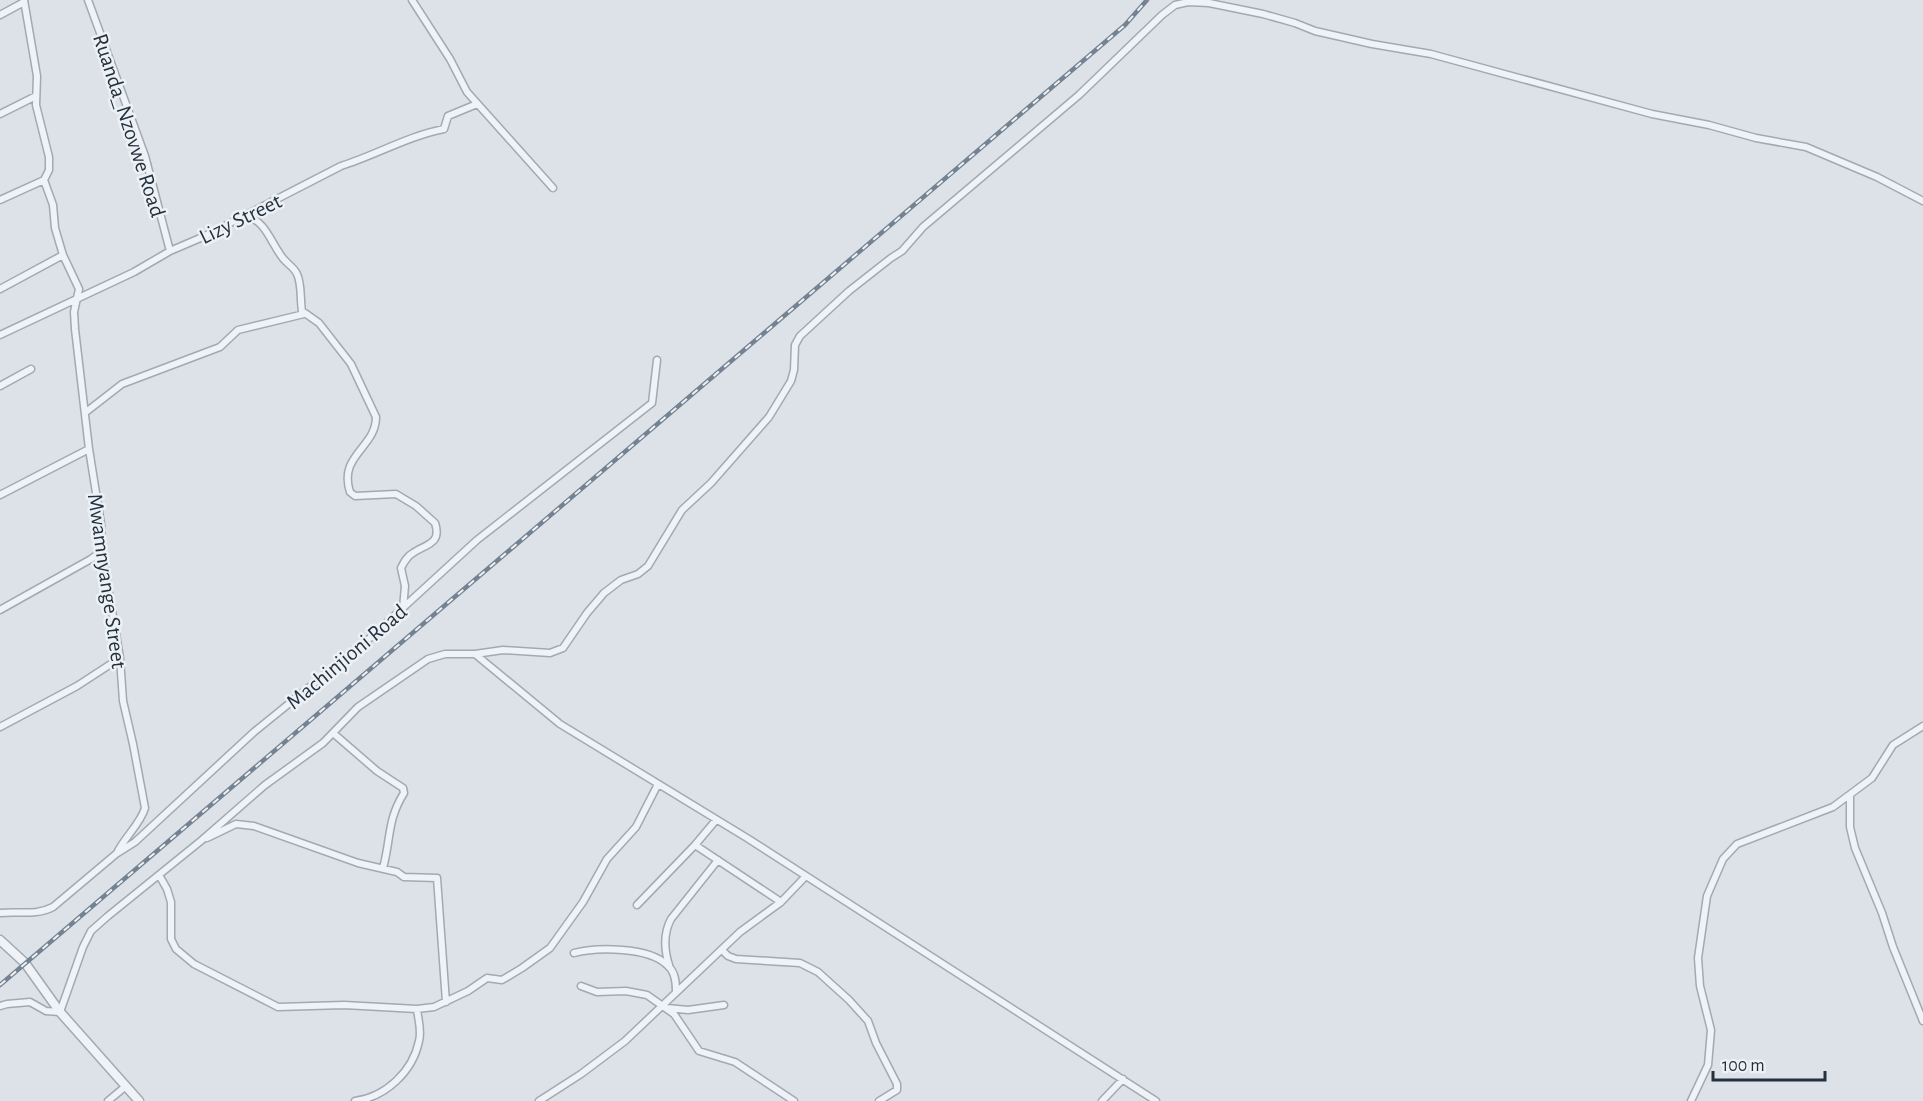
<svg xmlns="http://www.w3.org/2000/svg" width="1923" height="1101" font-family="'Alegreya Sans',sans-serif">
	<style>
		.lines { fill: none; stroke-linecap: round; stroke-linejoin: round }
		.minor-casing { stroke: #a2a9b2; stroke-width: 9 }
		.tertiary-casing { stroke: #a2a9b2; stroke-width: 11 }
		.minor { stroke: #eff2f6; stroke-width: 6 }
		.tertiary { stroke: #eff2f6; stroke-width: 8 }
		.rail-casing { stroke: #758292; stroke-width: 4.5 }
		.rail { stroke: #ecf1f5; stroke-width: 2; stroke-dasharray: 7; stroke-linecap: butt }
		.labels { text-anchor: middle; stroke-width: 5; stroke-linejoin: round; paint-order: stroke }
		.street-label { font-size: 22px; fill: #25313f; stroke: #ecf1f5 }
	</style>
	<rect width="100%" height="100%" fill="#dde2e8"/>
	<g class="lines">
		<defs>
			<path id="minor" d="M88,0L145,156L170,251
				M412,0L450,59L467,92L553,188
				M0,15L24,2
				M0,114L36,96
				M44,180L53,205L55,228L63,255L79,289L74,312L75,329L89,449L101,524L102,551L120,658L123,701L133,744L145,808C141,823 124,838 117,853
				M0,200L44,180L49,170V157L36,105L37,76L24,0
				M246,215C266,222 270,241 282,257C286,263 294,267 297,274C302,284 300,300 302,311L319,323L351,364L376,417C376,448 338,455 350,492L355,496L396,494L416,506L435,523C442,544 426,544 413,553C407,556 404,562 401,568L405,586L403,608
				M0,289L63,255
				M0,335L134,272L170,251L205,236L341,166C376,155 408,136 444,129L448,116L477,104
				M0,386L31,369
				M86,412L122,384L220,347L238,330L304,314
				M0,495L89,449
				M0,610L91,559L102,551
				M475,654L503,650L550,653L563,648L587,613L604,593L621,580L638,574L648,566L682,510L711,483L769,417L791,381L794,370L795,345L800,336L849,291L891,258L902,251L923,227L1079,95L1162,15L1175,5L1188,2L1209,3L1263,14L1295,23L1315,31L1372,44L1431,54L1652,114L1709,125L1756,138L1806,147L1877,177L1923,201
				M0,727L77,686L120,658
				M333,733L377,771L403,788L404,793C387,820 391,839 383,868
				M1850,795V827L1855,848L1882,913L1893,947L1923,1021
				M207,838L236,824L254,826L358,863L397,872L404,877L437,878L446,1002
				M695,845L781,902
				M159,875L167,889L171,902V939L176,949L194,964L278,1007L344,1005L417,1009L434,1007L468,991L487,978L502,980L522,968L550,948L583,902L607,859L636,827L658,784
				M637,905L695,845L716,820
				M0,913C18,911 36,916 53,907L116,854L135,842L254,732L370,638L477,540L652,403L657,360
				M722,950L728,956L736,959L800,963L818,972L849,1000L868,1021L876,1043L897,1084V1090L879,1101
				M574,953C597,947 649,947 667,965C675,971 676,981 676,991
				M669,965C664,949 663,934 671,919L718,860
				M581,986L597,992L626,991L647,995L674,1014L699,1051L735,1062L794,1101
				M0,1006L7,1004L30,1002L46,1011L60,1012L83,947L91,931L108,916L202,840L265,785L323,743L358,707L428,659L445,654H475L560,724L747,838L1156,1101
				M667,1008L688,1010L724,1005
				M108,1101L126,1086
				M355,1101C386,1097 413,1071 419,1041C422,1031 418,1019 417,1009
				M539,1101L581,1074L625,1041L740,932L781,902L805,877
				M1102,1101L1123,1079
				M1691,1101L1708,1065L1711,1030L1700,986L1698,958L1707,896L1723,859L1737,844L1833,807L1872,778L1893,745L1923,726"/>
			<path id="tertiary" d="M0,940L25,963L60,1012L139,1101"/>
		</defs>
		<use href="#minor" class="minor-casing"/>
		<use href="#tertiary" class="tertiary-casing"/>
		<use href="#minor" class="minor"/>
		<use href="#tertiary" class="tertiary"/>
		<defs>
			<path id="rail" d="M0,985L1125,25L1147,0"/>
		</defs>
		<use href="#rail" class="rail-casing"/>
		<use href="#rail" class="rail"/>
	</g>
	<g class="labels">
		<g class="street-label">
			<text transform="translate(130 125) rotate(72)" y="8">Ruanda_Nzovwe Road</text>
			<text transform="translate(240 218) rotate(-26)" y="8">Lizy Street</text>
			<text transform="translate(108 581) rotate(82)" y="8">Mwamnyange Street</text>
			<text transform="translate(346 656) rotate(-40)" y="8">Machinjioni Road</text>
		</g>
	</g>
	<path d="M1713 1071v9h112v-9" fill="none" stroke="#25313f" stroke-width="3"/>
	<text x="1722" y="1071" font-size="18" fill="#25313f" stroke="#ecf1f5" stroke-width="4.5" paint-order="stroke">100 m</text>
</svg>
